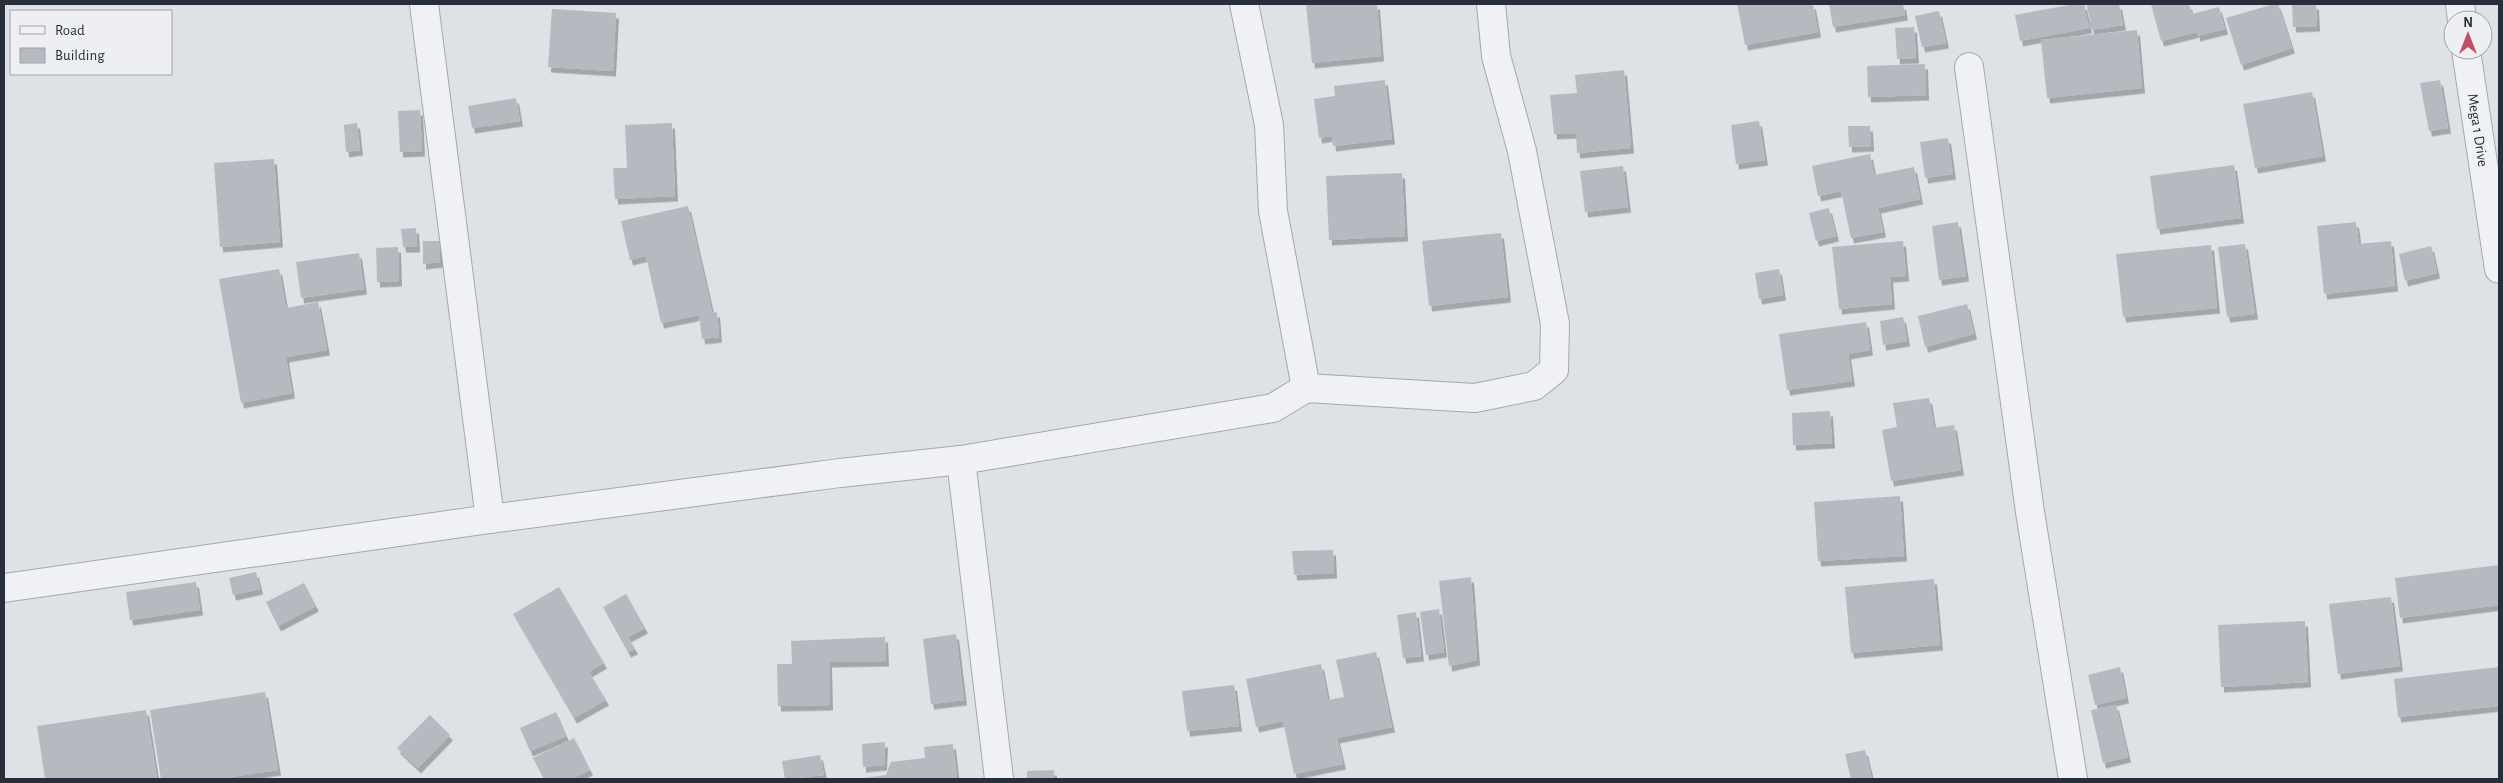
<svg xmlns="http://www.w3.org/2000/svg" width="2503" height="783" font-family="'Alegreya Sans',sans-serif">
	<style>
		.building { fill: #b5bac1; filter: url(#shadow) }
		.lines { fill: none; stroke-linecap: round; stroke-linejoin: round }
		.street-casing { stroke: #a4a8ae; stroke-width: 30 }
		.street { stroke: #f0f1f4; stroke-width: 28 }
		.labels { text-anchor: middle; stroke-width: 4.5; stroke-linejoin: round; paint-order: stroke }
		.street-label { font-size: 15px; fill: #292f3a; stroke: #edeff3 }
	</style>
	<defs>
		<filter id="shadow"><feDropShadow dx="3" dy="5.5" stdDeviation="0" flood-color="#0004"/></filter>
	</defs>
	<rect width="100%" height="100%" fill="#dee1e5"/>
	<path class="building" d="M1306,4H1377L1381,56L1312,63Z
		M1737,4H1813L1818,32L1745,45Z
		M1829,4H1903L1905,15L1833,27Z
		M2075,4H2084L2089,28L2020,41L2015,15Z
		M2087,4H2119L2123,25L2091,30Z
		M2151,4H2189L2192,14L2219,7L2225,29L2197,36V32L2161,41Z
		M2274,4H2278L2292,48L2241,65L2226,18Z
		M2292,4H2316L2317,26L2293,27Z
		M552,9L616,13L613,71L548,67Z
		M1939,11L1946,43L1922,47L1915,16Z
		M1914,27L1916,58L1897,59L1895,28Z
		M2137,30L2142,88L2047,98L2041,40Z
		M1925,64L1926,95L1868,97L1867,66Z
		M1624,70L1631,148L1577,153L1576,133L1554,134L1550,95L1577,93L1575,75Z
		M1385,80L1392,139L1333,146L1332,136L1319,138L1314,99L1335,96L1334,86Z
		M2440,80L2448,128L2429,131L2420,83Z
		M2312,92L2323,156L2255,168L2243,104Z
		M516,98L520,121L472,128L468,106Z
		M420,110L422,151L400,152L398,111Z
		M1759,121L1765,160L1736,164L1731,125Z
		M357,123L360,150L346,152L344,125Z
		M672,123L675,196L615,199L613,168H627L625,125Z
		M1848,126H1870L1871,146L1849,147Z
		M1948,138L1953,174L1925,178L1920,142Z
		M1870,154L1874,175L1914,167L1920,199L1878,208L1883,232L1851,238L1841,191L1818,196L1812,166Z
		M274,159L280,242L220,247L214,163Z
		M2234,165L2241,218L2157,229L2150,176Z
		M1623,166L1628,207L1585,212L1580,171Z
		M1402,173L1405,236L1329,240L1326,176Z
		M688,206L712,312L704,314L717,312L719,337L702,339L699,315L661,323L646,256L630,260L621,221Z
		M1829,208L1836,236L1816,241L1809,213Z
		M1958,222L1966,276L1939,280L1932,226Z
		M2356,222L2359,244L2391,241L2395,286L2324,294L2317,226Z
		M416,228L417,247H403L401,229Z
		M1501,233L1508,297L1429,306L1422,241Z
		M423,241H440V262L423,264Z
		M1903,241L1906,276L1890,277L1892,304L1839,309L1832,247Z
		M2245,244L2255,314L2227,317L2218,247Z
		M2211,245L2217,308L2123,317L2116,254Z
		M2431,246L2437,273L2405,281L2399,254Z
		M398,247L399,281L377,282L376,248Z
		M359,253L364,289L301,298L296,262Z
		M279,269L286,308L318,302L327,350L286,357L292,393L241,403L219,279Z
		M1779,269L1783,295L1759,299L1755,273Z
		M1967,304L1974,334L1925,347L1918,316Z
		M1903,317L1907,341L1883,345L1880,321Z
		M1866,322L1870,350L1848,354L1852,381L1787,390L1779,334Z
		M1929,398L1934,428L1954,425L1961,470L1891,481L1882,430L1897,427L1893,403Z
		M1830,411L1832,443L1793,445L1792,413Z
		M1900,496L1904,556L1818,561L1814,502Z
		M1333,550L1334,573L1294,575L1292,551Z
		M2499,565V605L2400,618L2395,578Z
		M256,572L260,589L233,595L229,578Z
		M1471,577L1477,660L1449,666L1439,581Z
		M1934,579L1940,645L1851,653L1845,587Z
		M196,582L200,610L130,620L126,592Z
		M304,583L316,606L278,626L266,602Z
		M559,587L604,663L589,672L606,700L574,718L513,614Z
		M626,594L645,628L628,637L635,649L628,652L603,607Z
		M2391,597L2400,666L2338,674L2329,604Z
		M1439,609L1444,652L1426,655L1420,612Z
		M1416,612L1421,656L1403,658L1397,615Z
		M2305,621L2308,682L2221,687L2218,625Z
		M956,634L964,700L931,704L923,639Z
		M885,637L886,661L829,662L830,705L778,706L777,664H792L791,641Z
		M1376,652L1392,727L1337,738L1343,764L1294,774L1283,721L1256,727L1246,679L1321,664L1328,700L1344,697L1336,660Z
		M2120,667L2126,698L2095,705L2088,675Z
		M2499,667V706L2398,717L2394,679Z
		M1234,685L1239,726L1187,731L1182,691Z
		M265,692L278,770L217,779H161L150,710Z
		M2116,705L2128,757L2103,763L2091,710Z
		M146,710L157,779H45L37,726Z
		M556,712L566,736L530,751L520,728Z
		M430,715L450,735L418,768L397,748Z
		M574,738L590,770L571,779H544L533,758Z
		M885,742L884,765L863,767L862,744Z
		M953,744L957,779H856L886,775L891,762L925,758L924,747Z
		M1865,750L1872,779H1851L1845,754Z
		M820,755L824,775L785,779L782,761Z
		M1054,770V779H1027V771Z"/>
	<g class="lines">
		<defs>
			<g id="street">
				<path d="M424,4L490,519"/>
				<path d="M1244,4L1269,125L1273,211L1306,388"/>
				<path d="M2460,4L2462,20"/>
				<path id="s1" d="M2466,50L2499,269"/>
				<path d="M1969,67L2030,512L2073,779"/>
				<path d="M961,460L999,779"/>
				<path d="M4,588L490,519L840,473L961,460L1273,408L1306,388L1475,398L1534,386L1554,370L1555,324L1522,151L1496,56L1491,4"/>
			</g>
		</defs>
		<use href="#street" class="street-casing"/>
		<use href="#street" class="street"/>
	</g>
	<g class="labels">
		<g class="street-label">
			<text dy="5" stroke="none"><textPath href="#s1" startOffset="81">Mega 1 Drive</textPath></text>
		</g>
	</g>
	<rect width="2503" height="783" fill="none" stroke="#292f3a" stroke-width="10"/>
	<rect x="10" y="10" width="162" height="65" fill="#edeff3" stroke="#9fa2a9"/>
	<rect x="20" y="26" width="25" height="8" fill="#f0f1f4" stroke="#9fa2a9"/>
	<text x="55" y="35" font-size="15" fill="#292f3a">Road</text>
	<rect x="20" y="48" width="25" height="15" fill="#b5bac1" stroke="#9fa2a9"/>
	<text x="55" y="60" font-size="15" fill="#292f3a">Building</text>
	<g transform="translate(2468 35)"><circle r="24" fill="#edeff3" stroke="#9fa2a9"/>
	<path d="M0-4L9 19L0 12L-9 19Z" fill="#bd5062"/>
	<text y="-8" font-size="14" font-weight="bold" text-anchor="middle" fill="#292f3a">N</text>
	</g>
</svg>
